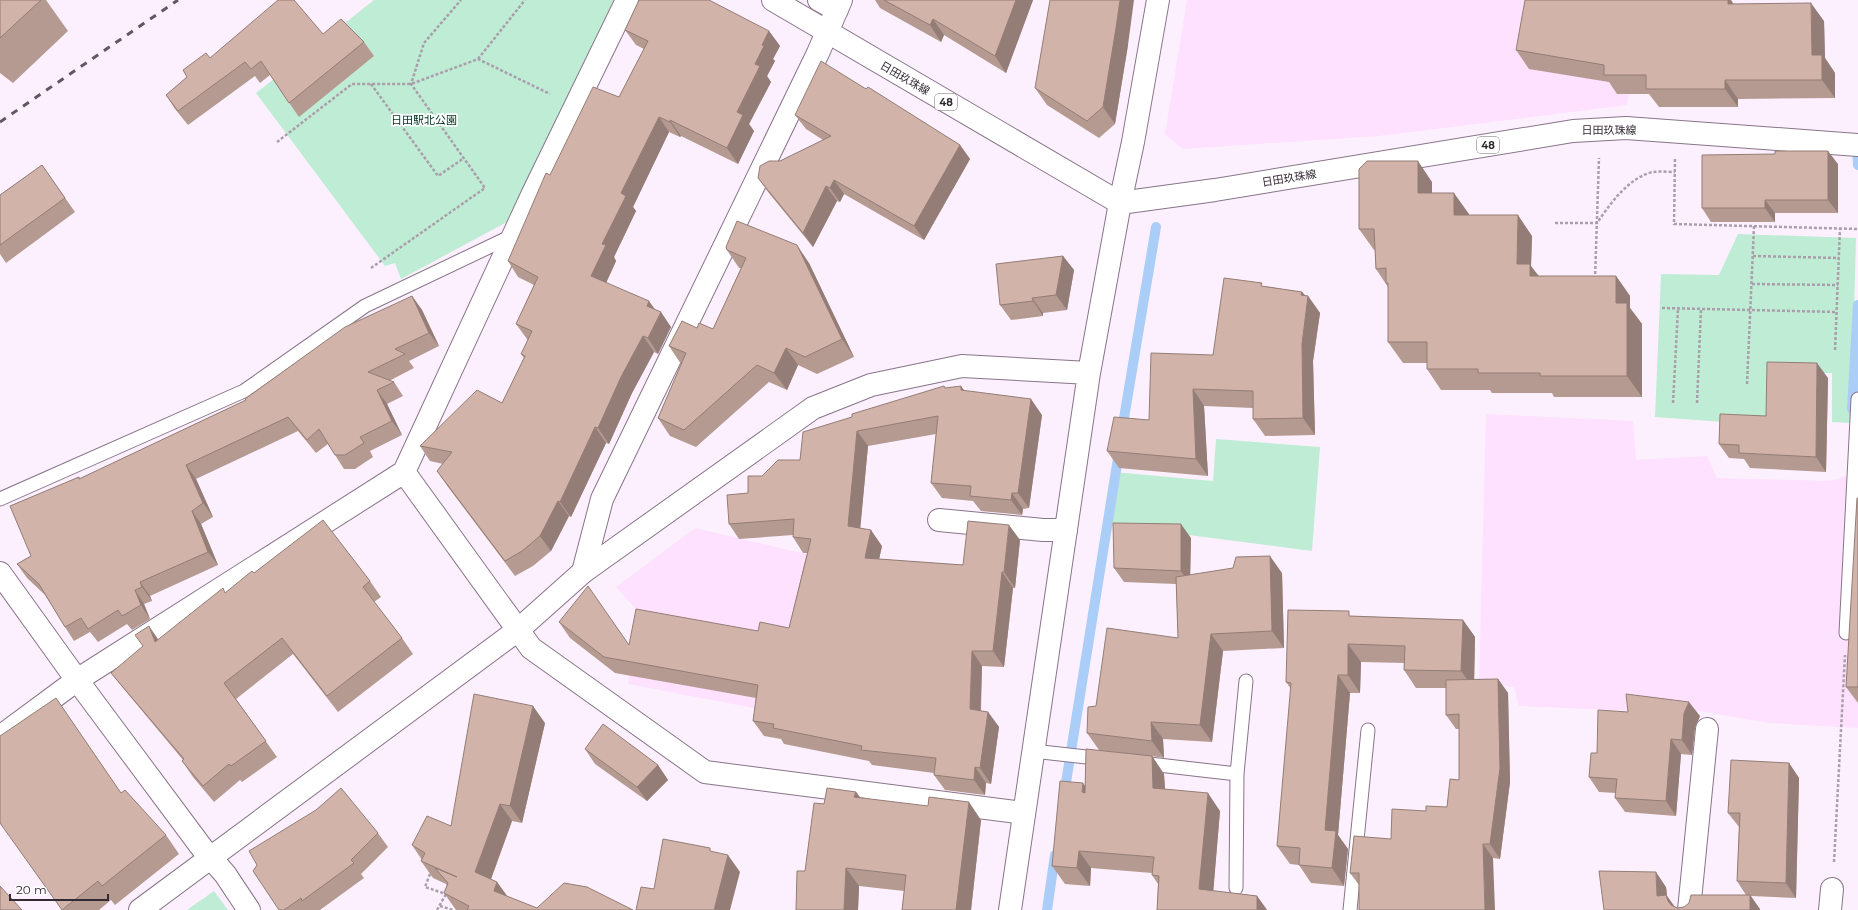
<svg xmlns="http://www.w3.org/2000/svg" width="1858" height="910" font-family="Montserrat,'Noto Sans JP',sans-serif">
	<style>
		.built { fill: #fde1fe }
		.green { fill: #bfecd5 }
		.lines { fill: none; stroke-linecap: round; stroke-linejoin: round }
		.stream { stroke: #aacef7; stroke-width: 10 }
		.lane-casing { stroke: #887489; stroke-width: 15 }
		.street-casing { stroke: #887489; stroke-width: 24 }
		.secondary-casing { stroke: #887489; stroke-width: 24 }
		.primary-casing { stroke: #887489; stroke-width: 24 }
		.path { stroke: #a99eaa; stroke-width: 2.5; stroke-dasharray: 3 2; stroke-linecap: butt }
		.lane { stroke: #fff; stroke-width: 13 }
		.street { stroke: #fff; stroke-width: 22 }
		.secondary { stroke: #fff; stroke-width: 22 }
		.primary { stroke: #fff; stroke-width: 22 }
		.rail { stroke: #615762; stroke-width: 3; stroke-dasharray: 7 7; stroke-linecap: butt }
		.wall { fill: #b59a91 }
		.shaded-wall { fill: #937d76 }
		.building { fill: #d2b3a9; stroke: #937d76 }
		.labels { text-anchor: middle; stroke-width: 3.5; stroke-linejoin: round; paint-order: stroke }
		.shield { fill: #fff; stroke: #706970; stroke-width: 1 }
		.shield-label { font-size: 10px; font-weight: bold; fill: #322932 }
		.street-label { font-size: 11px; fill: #322932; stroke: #fff }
		.park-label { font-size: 11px; fill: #023321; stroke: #fff }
	</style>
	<rect width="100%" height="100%" fill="#fdf0fe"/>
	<path class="built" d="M1187,0H1644L1627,105L1379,136L1183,149L1165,134Z
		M1486,414L1633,421L1636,460L1707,456L1717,478L1830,481L1858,472V728L1769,723L1699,711L1611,710L1519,706L1514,687L1479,683Z
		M695,528L878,571L869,730L628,684L640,614L616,587Z"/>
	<path class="green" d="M374,0H614L507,222L401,279L395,263L385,266L256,93Z
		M1738,234L1856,238L1851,423L1832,422V373H1800L1771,422H1723L1655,417L1661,274L1719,275Z
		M1216,439L1320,447L1312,551L1103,524L1114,472L1213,481Z
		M214,891L228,910H187Z"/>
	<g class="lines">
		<path class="stream" d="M1857,145L1858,165
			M1852,409L1858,305
			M1122,430L1156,227
			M1064,795L1119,452
			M1047,910L1055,855"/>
		<defs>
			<path id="lane" d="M0,499L244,391L365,306L514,235
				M1846,633L1858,399
				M1033,751L1104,759
				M1141,763L1237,774
				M1236,888L1237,774L1246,681
				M1350,910L1368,730"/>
			<path id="street" d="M819,0L837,10
				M1120,203L1133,142L1158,0
				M404,472L531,648L705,772L1024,813
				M939,520L1043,530H1066
				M583,572L602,499L818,53L841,0
				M0,573L77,680L202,848L225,874L249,910
				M0,737L77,680L404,472L533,193L627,0
				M1689,910L1707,729
				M1830,910L1832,889"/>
			<path id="secondary" d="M140,910L518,630L583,572L813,408L871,385L962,366L1089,373
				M1010,910L1089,373L1120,203"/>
			<path id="primary" d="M773,0L1120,203L1215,190L1573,131L1626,128L1858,145"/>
		</defs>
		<use href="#lane" class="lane-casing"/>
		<use href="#street" class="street-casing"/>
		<use href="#secondary" class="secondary-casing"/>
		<use href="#primary" class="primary-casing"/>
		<path class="path" d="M478,59L525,0
			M371,84L438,176L464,158
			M277,142L352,84H411L478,59L550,94
			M1675,159L1674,224L1858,229
			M1555,223H1597C1610,204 1629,177 1653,172C1659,171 1668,172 1675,172
			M1753,256L1839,258
			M371,268L485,188L411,84L424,43L461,0
			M1595,279L1599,158
			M1752,284L1838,285
			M1662,308L1837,312
			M1835,350L1840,228
			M1747,384L1754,226
			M1673,403L1678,309
			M1697,403L1701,309
			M1834,862L1845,655
			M430,874L425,887L446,894
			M440,906L453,910
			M437,910L446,894"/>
		<use href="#lane" class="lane"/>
		<use href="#street" class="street"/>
		<use href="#secondary" class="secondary"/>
		<use href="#primary" class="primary"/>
		<path class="rail" d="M0,122L178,0"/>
	</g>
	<path class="wall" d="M0,0H46L68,31L13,83L0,73Z
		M875,0H1033L1006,73L944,35L941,42L880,8Z
		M1733,4L1824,21L1825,58L1835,73V98L1738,99V107H1659L1649,94H1617L1609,82L1529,69L1516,50Z
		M625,30L769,31L780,46L773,59L775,61L767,76L771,82L749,124L754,131L738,164L681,136L680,137L669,132L633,207L636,211L614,257L616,261L606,283L654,309L671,327L658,354L654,352L632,393L609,444L606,443L571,517L569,516L551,551L533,566L515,576L448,487L437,471L443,464L430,461L420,446L502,403L524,358L521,354L528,340L527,339L516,324L534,285L518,277L508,261L550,175L619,97L644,49L636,45Z
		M323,34L364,42L374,56L299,117L270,75L260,83L255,76L188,125L175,109L166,95L210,58Z
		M1128,45L1115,124L1099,138L1047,105L1035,88Z
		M866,89L960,145L970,159L924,240L844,194L840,202L837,201L813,247L768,192L758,178L780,161L823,140L806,129L795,115Z
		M1838,164V213H1775V222H1711L1702,208Z
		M42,165L75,212L6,263L0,254V195Z
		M1432,182V193L1469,214V215L1532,236L1531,266L1538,276H1616L1630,296V308L1642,324V397H1554L1552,393H1492L1490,390H1441L1427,369V363H1403L1388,342V287L1376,269L1375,250H1374L1359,229Z
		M727,250L809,263L854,357L817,374L798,365L787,390L769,382L696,447L670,436L658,418L681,364L669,346L697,328L713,329L741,268H739Z
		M1063,256L1074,270L1067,310L1043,313V316L1011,320L1000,305Z
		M1264,286L1302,292L1305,295L1308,296L1320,313L1313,361L1315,435L1265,436L1253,419V408L1204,406L1208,476L1119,468L1107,451L1149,420L1213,355Z
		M412,296L422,310L439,346L409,361L414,368L389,381L394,382L403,396L387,404L402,435L370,451L373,457L355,469H344L328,444L316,453L298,431L196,479L213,517L201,524L218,565L150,596L152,601L144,604L150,619L132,630L127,624L98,642L90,632L74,641L65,627L45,595L27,578L17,564L31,556L79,477L80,479L246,400Z
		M1828,378L1826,472L1750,468L1744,459L1729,458L1719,444Z
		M946,388L964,391L1042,415L1029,508L1023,509L1022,515L981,511L973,501L942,498L931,483L936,434L868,446L860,528L882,546L879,559L963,565L1020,540L1015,588H1013L1004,667L982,666L981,711L988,712L999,727L991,784L986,783L985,795L945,790L934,775V773L872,765L869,761L784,744L781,739L764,736L753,721L756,698L615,673L570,638L559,622L629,645L758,631L789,628L807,553H803L793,537V535L739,539L729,524L748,493L762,476L800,460L852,417Z
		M1858,498V703L1846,687Z
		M1191,538L1190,575L1282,573L1284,648L1223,651L1212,742L1163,739L1164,758L1152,756L1164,774L1165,789L1220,811L1213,891L1257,896L1267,910H1157L1158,884L1152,875V873L1091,868L1090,886L1065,884L1052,866L1099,750L1087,733L1096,706L1178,638L1176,584L1124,582L1114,568Z
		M254,573L370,581L381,597L374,602L402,638L413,654L338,712L293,654L236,699L277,757L242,782L240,780L214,802L193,777L182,761L183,760L123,688L111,673Z
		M1352,616L1463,620L1475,637L1474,679H1498L1508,693L1510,782L1500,859L1493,858L1359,885L1350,873L1426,811L1447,807L1459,780V729H1456L1446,715V688H1416L1404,670V663L1361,662L1360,693H1350L1338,835L1348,849L1344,886L1311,883L1299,865L1290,864L1277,846L1291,689L1286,682Z
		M1628,712L1700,716L1695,728L1692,755L1681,754L1676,816L1625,812L1615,798L1616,793L1599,792L1589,777L1597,753Z
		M545,723L522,823L512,821L491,879L497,882L508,897L537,908L633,910H456L444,893L447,886L446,884L433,878L421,861L422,860L412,845L451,826Z
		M585,749L658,765L668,780L647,801L595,764Z
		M1789,763L1799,778L1796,898L1751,896L1760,910H1604L1666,887L1667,896L1674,906L1677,908L1746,895L1737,881L1739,827L1728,813Z
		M856,792L860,797L981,820L971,910H902L904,891L859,886L858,910H796L805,871L824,804Z
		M122,793L166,835L179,854L115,905L111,900L99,910H62Z
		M378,833L388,847L361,874L364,878L320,910H279Z"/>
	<path class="shaded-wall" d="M1016,0H1033L1006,73L995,56Z
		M1120,0H1134L1128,45L1115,124L1103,107Z
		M1728,0H1731L1741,15L1728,4Z
		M1811,3L1824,21L1825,58L1835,73V98L1822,80L1812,55Z
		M933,19L944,35L941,42L930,25Z
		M769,31L780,46L773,59L775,61L767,76L771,82L749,124L754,131L738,164L727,148L737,112L762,45Z
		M1725,80L1738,99V107L1725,89Z
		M659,117L669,132L633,207L636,211L614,257L616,261L602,292L591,276L602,244L621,193Z
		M670,120L681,136L680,137L670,122Z
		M960,145L970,159L924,240L914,226Z
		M1828,151L1838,164V213L1828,200Z
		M1418,161L1432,182V214L1418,193Z
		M834,180L844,194L840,202L830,188Z
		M826,186L837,201L813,247L803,233Z
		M1454,193L1469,214V235L1454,215Z
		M1765,200L1775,213V222L1765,208Z
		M1518,215L1532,236L1531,266L1545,284V296L1517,264Z
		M797,245L809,263L854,357L842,339Z
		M1063,256L1074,270L1067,310L1056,295Z
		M1616,276L1630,296V308L1642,324V397L1627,376L1616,303Z
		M1302,292L1308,299V296L1320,313L1313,361L1315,435L1303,418L1302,344L1301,295Z
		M412,296L422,310L439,346L429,333Z
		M1032,298L1043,313V316L1033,301Z
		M649,301L659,315L661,312L671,327L658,354L648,338L647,306Z
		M643,336L654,352L632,393L609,444L598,428L621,377Z
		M786,348L798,365L787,390L774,373Z
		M1817,363L1828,378L1826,472L1816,457Z
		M961,386L972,401L961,390Z
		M1193,389L1204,406L1208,476L1196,459Z
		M377,390L387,404L402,435L392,421Z
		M1031,399L1042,415L1029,508L1018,493Z
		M595,427L606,443L571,517L560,502Z
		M857,431L868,446L859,542L848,526Z
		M186,465L196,479L213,517L203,503Z
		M1012,493L1023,509L1022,515L1011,500Z
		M558,501L569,516L551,551L540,536Z
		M192,511L201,524L218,565L208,552Z
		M1181,524L1191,538L1190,585L1181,571Z
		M1009,525L1020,540L1015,588L1004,572Z
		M871,530L882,546L876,573L865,558Z
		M1270,556L1282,573L1284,648L1272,631Z
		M1002,572L1013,588L1004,667L993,651Z
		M140,582L150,596L152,601L142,587Z
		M135,590L144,604L150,619L141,605Z
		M1463,620L1475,637L1474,689L1461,671Z
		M149,626L160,642H155Z
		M1211,634L1223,651L1212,742L1200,725Z
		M1348,644L1361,662L1360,693L1348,675Z
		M972,651L982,666L980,724L970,709Z
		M1338,675L1350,693L1338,835L1348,849L1344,886L1332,868L1325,830Z
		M1498,679L1508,693L1510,782L1500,859L1490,844Z
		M1689,702L1700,716L1695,728L1692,755L1682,740L1684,713Z
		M533,706L545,723L522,823L510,806Z
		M988,712L999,727L991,784L980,768Z
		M1151,722L1163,739L1164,758L1152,741Z
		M1671,739L1681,754L1676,816L1666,801Z
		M1152,756L1164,774L1166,806L1153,788Z
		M1789,763L1799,778L1796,898L1786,883Z
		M658,765L668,780L647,801L637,787Z
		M975,767L986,783L985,795L974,780Z
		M1083,783L1095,801L1082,792Z
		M856,792L869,810L854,797Z
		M1208,793L1220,811L1212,907L1199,889Z
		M969,802L981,820L971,910H956Z
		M500,804L512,821L487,890L475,872Z
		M1483,844L1493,858L1495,910H1485Z
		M1079,851L1091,868L1090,886L1077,868Z
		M728,855L740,872L730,910H714Z
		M846,868L859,886L858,910H844Z
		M1656,872L1666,887L1667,896L1677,910L1657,896Z
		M497,882L509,899L494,891Z
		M1750,895L1760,909V910H1750Z
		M1257,896L1267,910H1257Z"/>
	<path class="building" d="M0,0H41L0,38Z
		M278,0H294L323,34L341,19L364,42L289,103L261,61L251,69L245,62L178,111L166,95L187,77L183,70L206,53L210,58Z
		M639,0H709L769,31L762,45L764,46L755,64L760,66L737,112L743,115L727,148L670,120V122L659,117L621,193L626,196L602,244L606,245L591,276L649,301L647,306L661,312L648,338L643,336L621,377L598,428L595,427L560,502L558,501L540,536L522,551L505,561L437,471L452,452L420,446L477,390L502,403L525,356L521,354L532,331L516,324L538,277L508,261L546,173L550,175L593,87L619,97L648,41L625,30Z
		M884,0H1016L995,56L933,19L930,25Z
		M1050,0H1120L1116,28L1103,107L1087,121L1035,88Z
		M1525,0H1728V4L1811,3L1812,55H1822V80H1725V89H1646V75H1604V65L1516,50Z
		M821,61L866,89L868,87L960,145L914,226L834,180L830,188L826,186L803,233L758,178L760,166L769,161H780L831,136L795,115Z
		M1775,151H1828V200H1765V208H1702V155L1775,154Z
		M1367,161H1418V193H1454V215H1518L1517,264H1530V276H1616V303H1627V376H1540V373H1478V369H1427V342H1388V283H1386V268L1376,269L1374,229H1359V169Z
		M42,165L65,198L0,245V195Z
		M737,221L797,245L842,339L805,357L786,348L774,373L757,365L684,430L658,418L686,353L669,346L682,321L697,328L699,323L713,329L746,258L727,250L726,247Z
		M1063,256L1056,295L1032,298L1033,301L1000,305L996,264Z
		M1224,278L1262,283L1261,286L1302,292L1301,295L1308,296L1302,344L1303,418L1253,419V391L1193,389L1196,459L1107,451L1114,417L1149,420L1151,353L1213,355Z
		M412,296L429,333L395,349L405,354L368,372L394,382L377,390L392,421L360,437L364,443L345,455H335L319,429L307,440L288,417L186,465L203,503L192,511L208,552L140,582L142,587L135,590L141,605L122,616L118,610L88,629L81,618L65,627L39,584L17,564L31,556L10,506L79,477V479L246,400L245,399L345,327Z
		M1767,362L1817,363L1816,457L1739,453V445L1719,444L1720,414L1766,416Z
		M944,386L945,388L961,386V390L1031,399L1018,493H1012L1011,500L970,496L971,486L931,483L938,416L857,431L848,526L871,530L865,558L963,565L968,521L1009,525L1004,572H1002L993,651H972L970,709L988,712L980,768L975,767L974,780L934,775L936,758L861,750L862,746L773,728L774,724L753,721L758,685L604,657L559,622L588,586L629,645L636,609L758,631L760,622L789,628L811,539L793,537L794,519L729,524L727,495L748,493V476H762L778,460H800L803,432L852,417V414Z
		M1857,498H1858V687H1846Z
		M323,520L370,581L363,587L402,638L327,696L282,638L224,683L266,741L231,766L229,764L203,786L182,761L184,759L111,673L143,646L135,635L149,626L155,642L223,588L225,593L252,571L254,573Z
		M1113,523L1181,524V571L1114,568Z
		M1270,556L1272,631L1211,634L1200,725L1151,722L1152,741L1087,733L1088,707L1096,706L1107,628L1178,638L1176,577L1233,568L1236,557Z
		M1288,610L1349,611V616L1463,620L1461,671L1404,670L1405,646L1348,644V675H1338L1325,830L1336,831L1332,868L1299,865L1300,848L1277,846L1291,683L1286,682Z
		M1498,679L1500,768L1490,844H1483L1485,910H1359V873H1350L1354,836L1391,839L1392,809L1426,811V806L1447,807L1450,779L1459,780V714L1446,715V680Z
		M474,694L533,706L510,806L500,804L475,872L497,882L494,891L537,908L564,883L587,887L633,910H467L469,906L444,893L448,883L435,868L457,877L421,861L425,853L412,845L427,816L451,826Z
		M1626,694L1689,702L1684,713L1682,740L1671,739L1666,801L1615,798L1617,779L1589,777L1591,753H1597L1598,710L1628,712Z
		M56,698L121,793L125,790L166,835L102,886L98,881L62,910L0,823V736Z
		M603,724L658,765L637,787L585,749Z
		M1086,749L1152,756L1153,788L1208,793L1199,889L1257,896V910H1157L1159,876L1152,875L1154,857L1079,851L1077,868L1052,866L1060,781L1083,783L1082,792L1085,793Z
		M1731,760L1789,763L1786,883L1737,881L1740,813H1728Z
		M341,788L378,833L351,860L354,863L302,901L301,898L284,910H279L253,871L257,865L249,851L316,810Z
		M827,788L856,792L854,797L928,806L929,797L969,802L956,910H902L906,875L846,868L844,910H796L797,871H805L814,803L824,804Z
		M663,839L710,848V851L728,855L714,910H636L641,887L654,889Z
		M1599,871L1656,872L1657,896L1666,895L1668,901L1671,905L1677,908L1684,907L1689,903L1691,895H1750V910H1604Z
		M0,886L22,910H0Z"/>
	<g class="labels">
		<g class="shield">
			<rect x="935" y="94" width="22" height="16" rx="3"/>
			<rect x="1477" y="137" width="22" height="16" rx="3"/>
		</g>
		<g class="shield-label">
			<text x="946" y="106">48</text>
			<text x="1488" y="149">48</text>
		</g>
		<g class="street-label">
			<text transform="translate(905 78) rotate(30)" y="4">日田玖珠線</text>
			<text x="1609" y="134">日田玖珠線</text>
			<text transform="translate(1289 178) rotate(-9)" y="4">日田玖珠線</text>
		</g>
		<g class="park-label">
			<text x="424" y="124">日田駅北公園</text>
		</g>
	</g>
	<path d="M10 894v6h98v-6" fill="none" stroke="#322932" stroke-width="2"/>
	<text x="16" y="894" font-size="12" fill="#322932" stroke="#ffffff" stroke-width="3" paint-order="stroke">20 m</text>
</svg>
